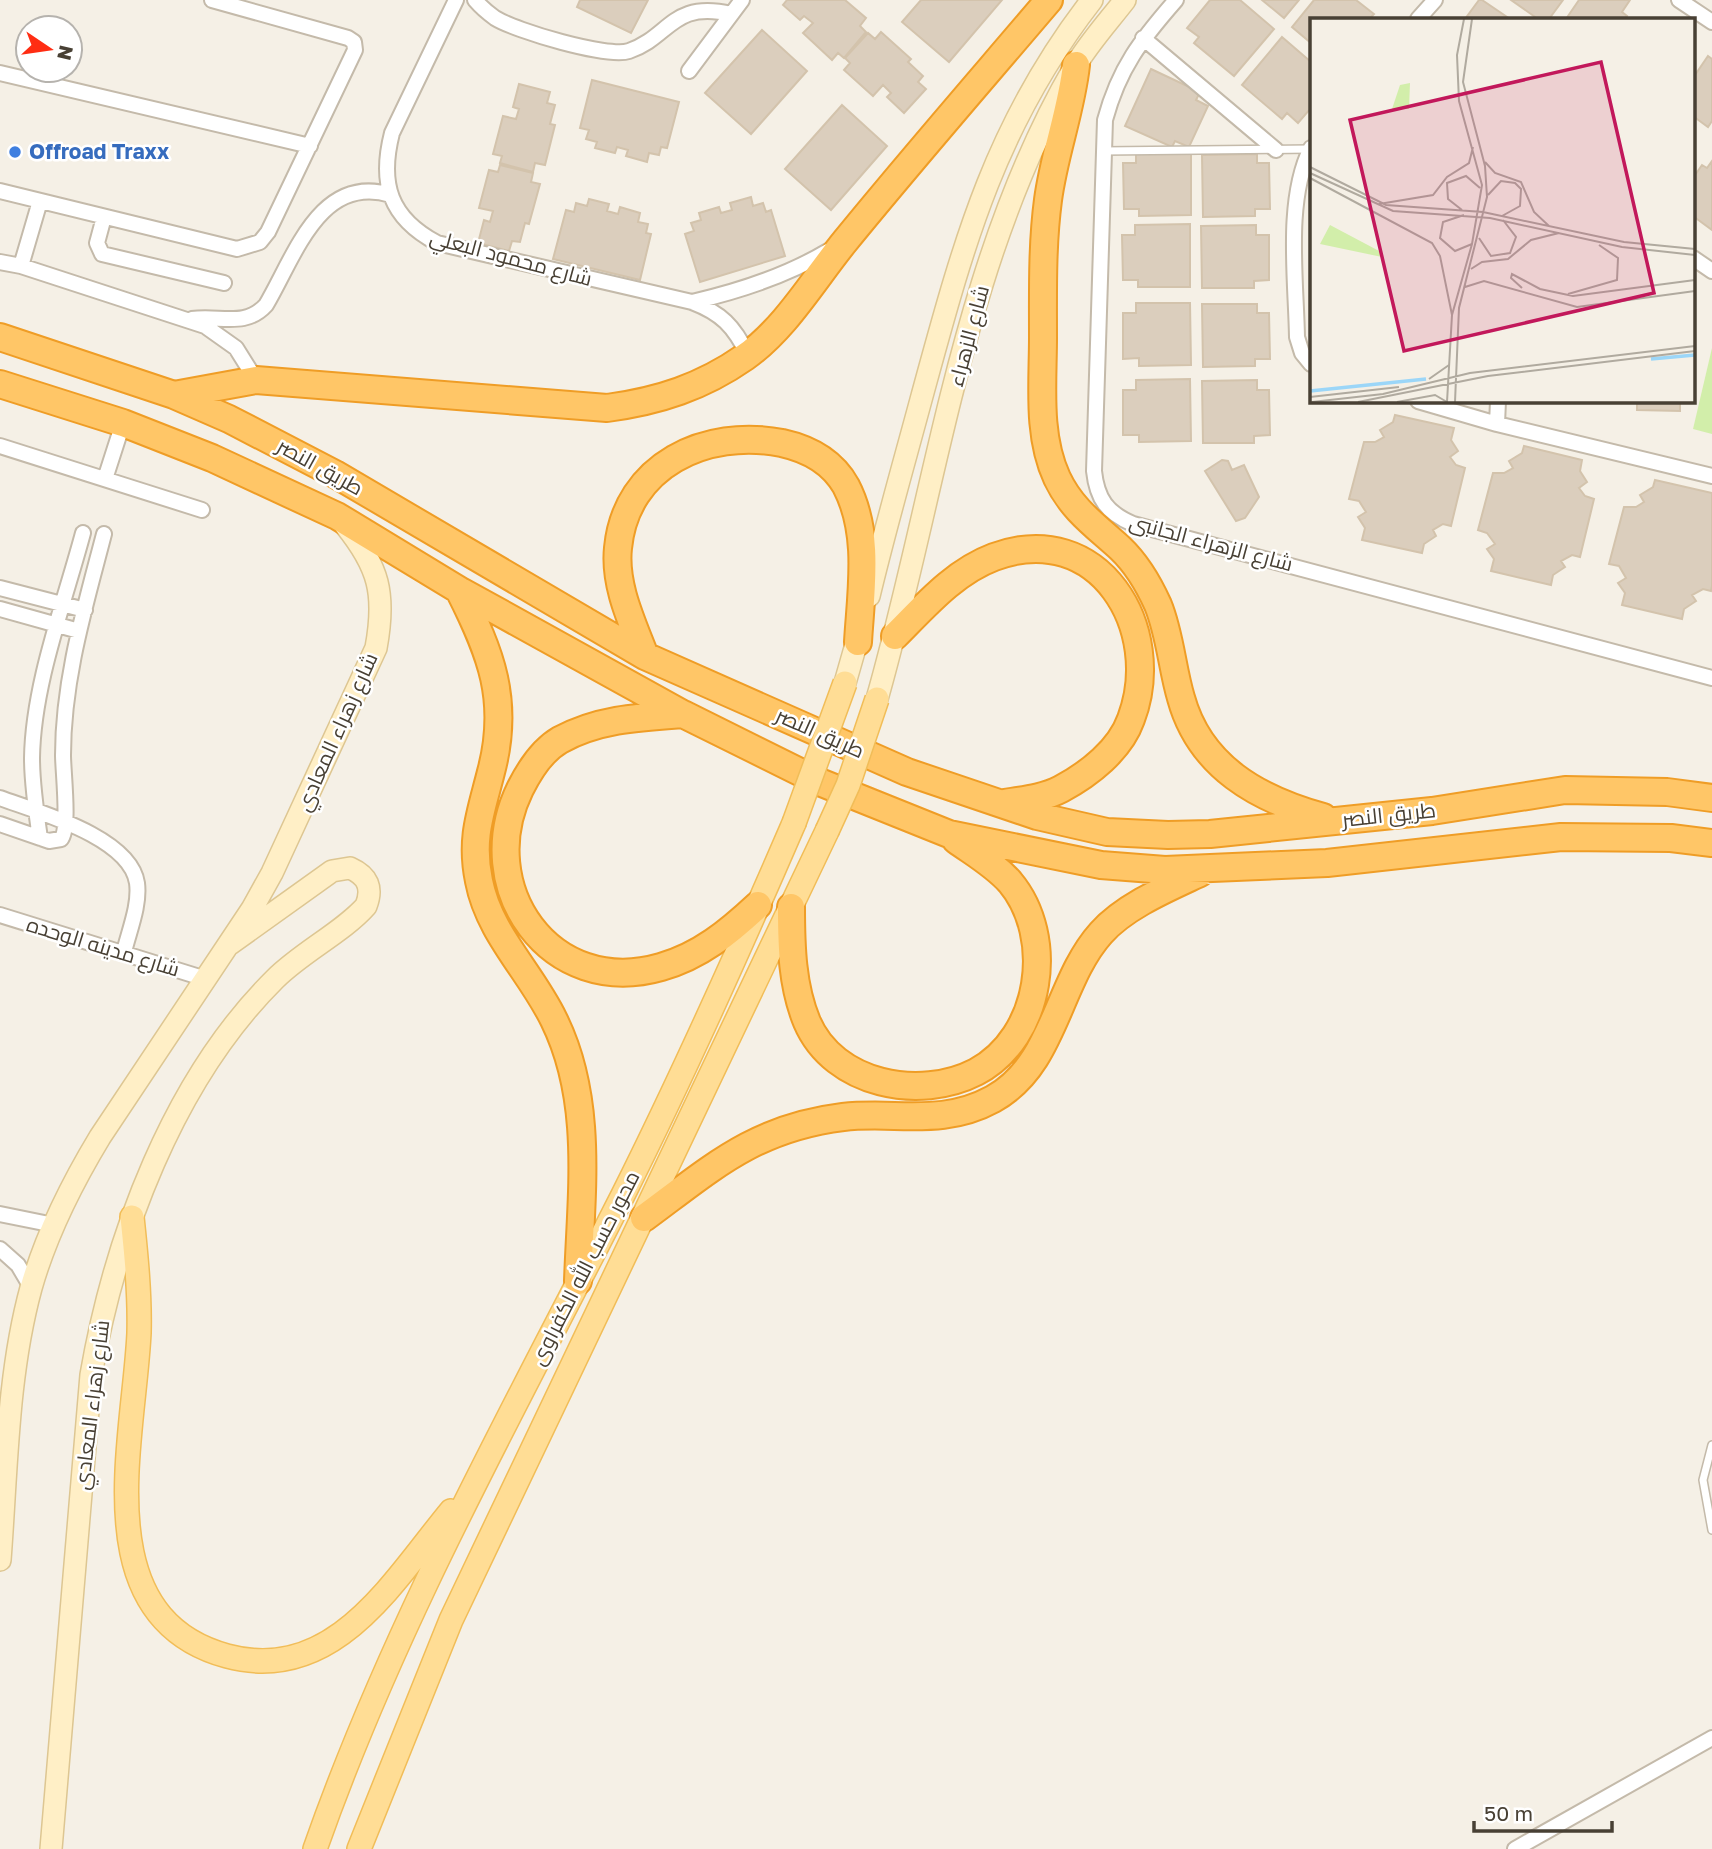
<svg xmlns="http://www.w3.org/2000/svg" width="1712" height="1849" font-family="'Golos Text',Cairo,sans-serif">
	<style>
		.green { fill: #d2eeaa }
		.building { fill: #dbcebd; stroke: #d3c3ac; stroke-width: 2 }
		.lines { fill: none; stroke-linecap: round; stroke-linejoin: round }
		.lane-casing { stroke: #c4baaa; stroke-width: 10 }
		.street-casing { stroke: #c4baaa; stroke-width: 18 }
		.secondary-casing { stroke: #ddc692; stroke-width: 24 }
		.primary-casing { stroke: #f1bd58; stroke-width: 26 }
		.highway-casing { stroke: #ef9d26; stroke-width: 30 }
		.lane { stroke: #fff; stroke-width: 7 }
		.street { stroke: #fff; stroke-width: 14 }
		.secondary { stroke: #ffefc6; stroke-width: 21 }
		.primary { stroke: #ffdd95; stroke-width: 23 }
		.highway { stroke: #ffc667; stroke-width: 26 }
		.primary-bridge-casing { stroke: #f1bd58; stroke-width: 26; stroke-linecap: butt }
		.primary-bridge { stroke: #ffdd95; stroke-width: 23 }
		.shop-dot { fill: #3f7fe0; stroke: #fff; stroke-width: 2.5 }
		.labels { text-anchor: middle; stroke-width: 5; stroke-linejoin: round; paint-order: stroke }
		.shop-label { font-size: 21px; font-weight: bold; fill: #366cbe; stroke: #fff; text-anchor: start }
		.street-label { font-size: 21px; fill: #484034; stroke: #fff }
		.inset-river { fill: none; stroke: #9bd6f8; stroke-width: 3.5 }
		.inset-road { fill: none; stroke: #b0aa9f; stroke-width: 2 }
		.view { fill: #c2185b; fill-opacity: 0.15; stroke: #c2185b; stroke-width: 3.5 }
		.inset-edge { fill: none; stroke: #484034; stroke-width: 3.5 }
	</style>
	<rect width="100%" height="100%" fill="#f5f0e6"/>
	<path class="green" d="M1712,348V434L1693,429Z"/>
	<path class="building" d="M580,0H648L631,33L577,7Z
		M787,0H845L866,18L860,26L866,32L844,58L838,53L832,60L803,33L813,23L804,16L800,20L783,5Z
		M921,0H1002L949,62L902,22Z
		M1210,0H1240L1274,29L1234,76L1194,43L1199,37L1187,28Z
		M1262,0H1299L1284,18Z
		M1314,0H1356L1374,14L1369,19H1311V43L1292,27Z
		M1479,0H1482L1510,19H1465Z
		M1511,0H1563L1549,19H1538Z
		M1579,0H1630L1622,12L1627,16L1625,19H1566Z
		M762,30L807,71L751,134L705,93Z
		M881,32L911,59L908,62L923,76L918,82L926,89L904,113L887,97L891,93L883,85L873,96L844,70L850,63L845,58L868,33L875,39Z
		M1282,37L1311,62V108L1298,123L1287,113L1282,119L1242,85Z
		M1708,56L1712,59V121L1708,127L1693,116V78Z
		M1151,69L1200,92L1196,100L1208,106L1189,147L1175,141L1172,147L1125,126Z
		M592,80L679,102L667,148L661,147L659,155L649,153L647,162L626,156L628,150L617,147L615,153L595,148L597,142L586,139L589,130L580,128Z
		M519,84L550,92L547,103L555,105L550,124L555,125L545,165L535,163L533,172L500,163L502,156L493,154L503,116L516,119L519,109L513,107Z
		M842,105L887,146L831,210L785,169Z
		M1136,153H1191V215L1139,216V209H1124L1123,163H1136Z
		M1257,154V163H1269L1270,209H1255V216L1203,217L1202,155Z
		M1712,161V230L1693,216V178L1702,165L1707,168Z
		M500,165L533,173L531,182L540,184L529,224L525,223L520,242L512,241L509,251L478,243L484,220L490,222L493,211L479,208L489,170L498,172Z
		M751,197L753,206L763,203L766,212L771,210L785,256L700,282L685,234L694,231L691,223L701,220L699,213L719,207L721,213L732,210L730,203Z
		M589,199L609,204L607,211L618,214L620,207L640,213L638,222L648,224L646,233L651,234L640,280L553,259L566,210L574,212L576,203L587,206Z
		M1190,224V287H1138V280H1123L1122,235H1135V225Z
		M1256,225V235H1269V280L1254,281V288H1202L1201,226Z
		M1136,303H1190L1191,365L1139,366V358L1123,359V313H1136Z
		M1202,304H1257V313H1269L1270,359H1255V366L1203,367Z
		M1190,379L1191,441L1139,442V435H1123V390H1136V380Z
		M1257,380V390H1269L1270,435L1254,436V443H1203L1202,381Z
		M1637,401H1680V411L1637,410Z
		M1395,415L1454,428L1451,440L1458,451L1450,457L1456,465L1465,468L1451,526L1443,524L1433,530L1436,536L1424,544L1422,553L1362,540L1365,528L1358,517L1366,512L1359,501L1349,499L1364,442H1375L1384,437L1380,430L1393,422Z
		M1524,446L1582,460L1580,471L1587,482L1579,488L1585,496L1594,499L1580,557L1572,555L1561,561L1565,567L1553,575L1551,585L1491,571L1494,559L1487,549L1495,544L1487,533L1478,530L1493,473H1504L1513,468L1509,461L1522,453Z
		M1222,460L1228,461L1232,470L1244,465L1259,497L1245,518L1236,521L1205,471Z
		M1655,480L1712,493V586L1711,591L1703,589L1692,595L1696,601L1684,609L1682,619L1622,605L1625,593L1618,583L1626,578L1619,566L1609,564L1624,507H1636L1644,502L1640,495L1653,487Z"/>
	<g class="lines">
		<defs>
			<path id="lane" d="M1103,151L1310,149
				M1712,1445L1703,1480L1712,1530"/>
			<path id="street" d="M456,0L392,133C379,184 390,218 437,243L692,302C721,313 734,326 748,355
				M475,0C481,7 488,13 495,18C516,31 607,58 629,51C670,37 672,0 731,14
				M1176,0C1141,40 1119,68 1105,120L1094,471C1097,499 1107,513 1133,524L1712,678
				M1679,0L1712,22
				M1418,19L1435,0
				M1143,38L1276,150
				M689,71L742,0
				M0,73L310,146
				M1311,148C1285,200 1296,279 1297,337L1302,353L1311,364
				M0,191L237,249L260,242L268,232L355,50L354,42L348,38L212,0
				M104,217L97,243L102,254L224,283
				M1693,258L1712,271
				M0,262L21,266L205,326L236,348L256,380
				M21,266L40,201
				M692,302C740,291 786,276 828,251
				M192,319C220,315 245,328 266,305C295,256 320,173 391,195
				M1418,401L1497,424L1712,476
				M1497,424L1498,401
				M0,446L202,510
				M105,479L123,423
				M0,588L85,610
				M0,609L79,631
				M0,798C38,812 130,837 137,883C140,905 129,931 124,952
				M0,824L49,841L61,839C70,829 63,772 63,755C63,679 85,607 104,534
				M40,838C36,811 32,785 32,758C33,685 64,604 83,533
				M0,915L206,979
				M0,1214L54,1225
				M0,1249L18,1265L31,1287
				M1515,1849L1712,1738"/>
			<path id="secondary" d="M869,596C885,529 904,463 922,396C963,246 994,126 1092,0
				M845,683L861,627
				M877,699C937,489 962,260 1074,68C1088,44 1108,22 1125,0
				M0,1560C7,1470 7,1376 31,1288C46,1235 71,1185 100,1137L252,909L272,873L376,648C386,594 379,567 345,525
				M51,1849L91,1375C115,1237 173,1080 275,979C302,952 343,932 366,906C373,888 368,876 350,868L332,871L230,944"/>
			<path id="primary" d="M132,1217C136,1255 140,1294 139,1333C134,1441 84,1617 227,1656C334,1685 393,1581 451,1511
				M315,1849C395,1621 514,1410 623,1195C684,1073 740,948 794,823
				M359,1849L451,1620L827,831"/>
			<path id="highway" d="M1076,65C1071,111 1054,154 1048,200C1042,245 1043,291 1043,337C1043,384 1037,435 1057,478C1072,510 1096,526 1120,548C1137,564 1149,585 1158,605C1170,634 1172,668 1181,698C1200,767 1258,799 1323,817
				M0,337L174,395L229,419L335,474L645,656L907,772L1037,816L1107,832L1168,835L1210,834L1432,811L1565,790L1667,792L1712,798
				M0,384L123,423L212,458L337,516L459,590L683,714L822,783L949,834L1101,865L1165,870L1327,863L1561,837L1671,838L1712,843
				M174,395L256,380L607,408C659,401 702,387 745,357C786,328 814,279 846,240C912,159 981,80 1049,0
				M459,590C491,653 510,701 491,772C481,812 470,838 479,881C489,934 531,972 554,1020C594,1101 581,1193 578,1281
				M895,636C925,606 954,572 994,557C1099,518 1165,629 1131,719C1120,750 1089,774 1061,789C1044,798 1023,800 1004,803
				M645,656C632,622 614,585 618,548C626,465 706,428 782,443C809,449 832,461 846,486C871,534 861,591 858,642
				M683,714C640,717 598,719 560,740C541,751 529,771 520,789C472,887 550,999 661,967C700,956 729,932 758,905
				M791,907C791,946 792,986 807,1022C834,1085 920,1101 976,1072C1042,1037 1056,937 1010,882C995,865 974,853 956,840
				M644,1218C712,1168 754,1128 843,1117C896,1111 942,1127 993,1099C1055,1065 1057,982 1101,933C1125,906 1168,888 1200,873"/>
		</defs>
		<use href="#lane" class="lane-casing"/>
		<use href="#street" class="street-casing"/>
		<use href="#secondary" class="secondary-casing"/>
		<use href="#primary" class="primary-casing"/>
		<use href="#highway" class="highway-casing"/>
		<use href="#lane" class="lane"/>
		<use href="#street" class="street"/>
		<use href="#secondary" class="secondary"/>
		<use href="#primary" class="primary"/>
		<use href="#highway" class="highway"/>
		<defs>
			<path id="primary-bridge" d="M794,823L845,683
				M827,831L848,785L877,699"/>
		</defs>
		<use href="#primary-bridge" class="primary-bridge-casing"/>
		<use href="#primary-bridge" class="primary-bridge"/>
	</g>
	<circle class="shop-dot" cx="15" cy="152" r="7"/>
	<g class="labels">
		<g class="shop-label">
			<text x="29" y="159">Offroad Traxx</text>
		</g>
		<g class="street-label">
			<text transform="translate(511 258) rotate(15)" y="7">شارع محمود البعلي</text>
			<text transform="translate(969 336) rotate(-75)" y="7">شارع الزهراء</text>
			<text transform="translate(320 467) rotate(29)" y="7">طريق النصر</text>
			<text transform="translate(1211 543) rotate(15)" y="7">شارع الزهراء الجانبى</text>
			<text transform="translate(337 732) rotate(-66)" y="7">شارع زهراء المعادي</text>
			<text transform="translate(820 733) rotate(24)" y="7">طريق النصر</text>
			<text transform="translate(1389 815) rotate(-6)" y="7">طريق النصر</text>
			<text transform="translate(103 947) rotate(17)" y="7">شارع مدينه الوحده</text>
			<text transform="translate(585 1268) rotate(-63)" y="7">محور حسب الله الكفراوى</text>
			<text transform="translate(92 1405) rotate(-83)" y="7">شارع زهراء المعادي</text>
		</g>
	</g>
	<g transform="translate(1310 18)">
		<rect width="385" height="385" fill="#f5f0e6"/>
		<path d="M100,65L99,91H82L90,67ZM20,207L71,234L72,239L10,226Z" fill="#d2eeaa"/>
		<path class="inset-river" d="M341,341L385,337M0,373L116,361"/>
		<path class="inset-road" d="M175,144L185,155L211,164L224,194L239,208M0,149L76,187L173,194L314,224L385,231M0,155L83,193L180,200L312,229L385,237M0,160L122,225L130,238L142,297M178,177L191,163L205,165L211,171L210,188L192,198M69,186L123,177L137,159L159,145L163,129M152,192L138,181L137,165L156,158L170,170M154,197L133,204L130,220L145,233L162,226M169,220L181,238L200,235L206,219L193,202M161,251L172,244L198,241L221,222L249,215M155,269L174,263L267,289L385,273M212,270L201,260L202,256L230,271L263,278L385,262M258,276L307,262L308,240L289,227M119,361L139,347M0,379L89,369M2,384L73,376L160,355L385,328M48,384L178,358L385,333M87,384L125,377L137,384M137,384L142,297L162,226L172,167L149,83L147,37L154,1M145,384L149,290L177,179L175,148L153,64L162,1"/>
		<path class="view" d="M291,44L344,275L94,333L40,102Z"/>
		<rect width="385" height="385" class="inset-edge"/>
	</g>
	<g transform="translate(49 49) rotate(103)"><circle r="33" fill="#ffffff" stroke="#b6b3ae" stroke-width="2"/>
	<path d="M0-5L12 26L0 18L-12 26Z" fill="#ff2d13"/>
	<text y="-10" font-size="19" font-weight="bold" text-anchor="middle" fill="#484034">N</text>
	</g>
	<path d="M1474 1821v10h138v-10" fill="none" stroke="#484034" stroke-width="3.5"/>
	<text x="1484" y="1821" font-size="21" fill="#484034" stroke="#ffffff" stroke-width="5" paint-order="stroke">50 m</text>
</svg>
